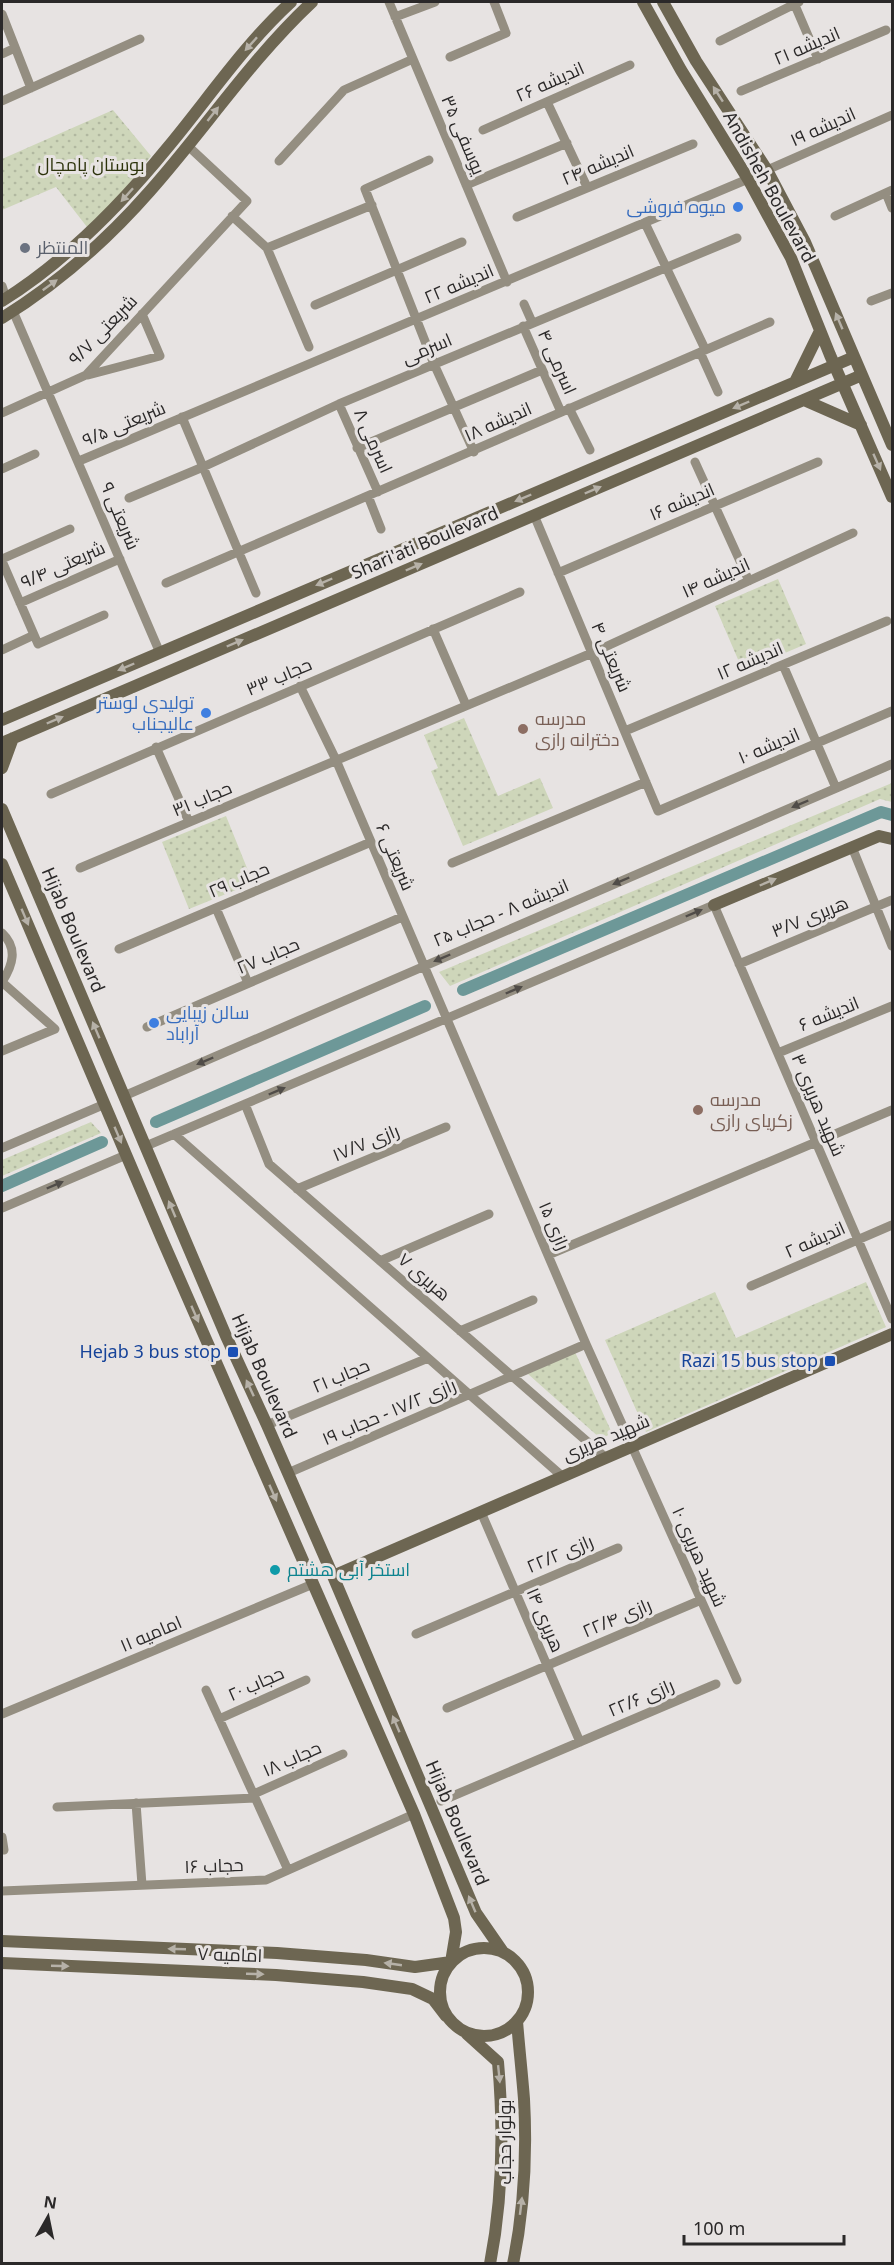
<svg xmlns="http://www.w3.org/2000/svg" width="894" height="2265" font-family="'Noto Sans',Cairo,sans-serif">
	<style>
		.park { fill: url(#park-dots) }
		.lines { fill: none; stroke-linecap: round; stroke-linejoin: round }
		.canal { stroke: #6d9898; stroke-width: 12 }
		.street { stroke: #948e81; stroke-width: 9 }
		.secondary { stroke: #6d6652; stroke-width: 12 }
		.oneway { fill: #b6b1a8 }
		.oneway2 { fill: #504c48 }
		.shop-dot { fill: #3f7fe0; stroke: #e7e3e2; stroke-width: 2 }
		.worship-dot { fill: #6b7280; stroke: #e7e3e2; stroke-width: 2 }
		.education-dot { fill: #8d6e63; stroke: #e7e3e2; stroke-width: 2 }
		.transit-dot { fill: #1a4fb4; stroke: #e7e3e2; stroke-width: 2 }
		.culture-dot { fill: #0f9aa8; stroke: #e7e3e2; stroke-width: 2 }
		.labels { text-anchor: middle; stroke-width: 6; stroke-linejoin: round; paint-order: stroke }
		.street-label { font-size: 18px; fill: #2b2929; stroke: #e7e3e2 }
		.park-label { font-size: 18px; fill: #2c330b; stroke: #e7e3e2 }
		.shop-label { font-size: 18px; fill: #366cbe; stroke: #e7e3e2; text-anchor: end }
		.worship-label { font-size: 18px; fill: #5b616d; stroke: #e7e3e2; text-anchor: start }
		.education-label { font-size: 18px; fill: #785e54; stroke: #e7e3e2; text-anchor: start }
		.transit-label { font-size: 18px; fill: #164399; stroke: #e7e3e2; text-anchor: end }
		.culture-label { font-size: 18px; fill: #0d838f; stroke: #e7e3e2; text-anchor: start }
	</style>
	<defs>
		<pattern id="park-dots" width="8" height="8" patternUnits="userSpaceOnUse" patternTransform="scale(1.5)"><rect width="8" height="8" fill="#ced6ba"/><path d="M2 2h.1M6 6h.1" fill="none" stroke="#b1b8a0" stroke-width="1.8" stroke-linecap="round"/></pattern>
	</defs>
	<rect width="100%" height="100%" fill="#e7e3e2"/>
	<path class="park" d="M113,110L151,156L119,196L87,227L56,187L2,210V159Z
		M778,579L806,644L743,671L715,606Z
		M464,718L498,796L540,778L553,808L463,846L431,771L438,768L424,735Z
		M892,783V802L880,799L450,986L439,972Z
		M226,816L253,883L189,909L162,842Z
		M91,1122L101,1133L2,1176V1160Z
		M866,1282L886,1327L646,1432L605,1340L715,1292L736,1338Z
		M575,1352L612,1433L601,1439L528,1374Z"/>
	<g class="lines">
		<path class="canal" d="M463,990L881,812L892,815
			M156,1122L425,1006
			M2,1186L102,1142"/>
		<path class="street" d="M389,2L507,282
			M794,3L818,59
			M2,14L31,88
			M395,17L435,2
			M720,41L799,2
			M2,54L15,48
			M450,57L506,33L494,2
			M741,91L886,30
			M2,101L140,39
			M547,102L587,187
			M483,130L630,65
			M429,160L365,189L434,364L474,452
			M279,161L344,90L413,59
			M767,170L892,115
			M466,185L567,143
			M886,193L892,208
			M232,216L267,248L309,347
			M835,216L892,190
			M517,217L693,144
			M645,223L705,349
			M267,248L372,205
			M2,286L6,298
			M871,301L892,293
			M524,304L532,322
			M315,305L462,242
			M13,311L160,653
			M523,326L561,412
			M700,352L718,392
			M88,375L160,356L142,314
			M339,404L378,492
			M569,408L590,450
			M2,413L86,375L247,201L188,146
			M182,417L256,593
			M357,448L542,370
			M79,461L748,179
			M695,462L749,581
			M2,469L35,454
			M368,496L381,529
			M129,498L203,467L339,404L737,238
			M534,515L658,811L892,711
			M2,559L70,529
			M2,561L38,644L104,615
			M558,573L818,462
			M166,583L770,322
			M20,603L120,559
			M433,629L466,705
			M2,650L34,635
			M783,665L836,788
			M300,686L336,760L586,1344L737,1680
			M625,731L887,621
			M156,747L189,822
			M51,794L520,592
			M852,847L892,946
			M452,863L646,782
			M80,868L592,653L853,533
			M216,908L248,983
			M2,933C18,948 13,965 2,982
			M119,949L371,842
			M739,964L892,900
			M2,982L55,1029L2,1051
			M147,1027L402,917
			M778,1053L892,1006
			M124,1096L892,764
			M245,1104L269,1164L606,1458
			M174,1134L563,1477
			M146,1146L714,905L892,1319
			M2,1148L105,1104
			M297,1189L446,1127
			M2,1208L126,1155
			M548,1255L892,1110
			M380,1261L489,1214
			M751,1286L892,1225
			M460,1331L533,1300
			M267,1425L428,1358
			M288,1473L586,1344
			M481,1512L580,1742
			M416,1634L618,1548
			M206,1690L288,1870
			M447,1708L701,1600
			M2,1714L313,1584
			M219,1719L306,1680
			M254,1794L343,1754
			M441,1801L716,1684
			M136,1803L142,1885
			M57,1807L255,1798
			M2,1837L4,1850
			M2,1891L266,1880L414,1814"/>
		<path class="secondary" d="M643,2L681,70L748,179L791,258L830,355L892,497
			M663,2L696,61L767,170L805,242L892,445
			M2,301C66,261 120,206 168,147C208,99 244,45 291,2
			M2,318C57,284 107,240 150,191C205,129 251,59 312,2
			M795,382L820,331
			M804,400L861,425
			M2,720L854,357
			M2,743L862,375
			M2,768L13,738
			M2,809L226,1336L267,1425L333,1576L476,1913L503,1952
			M2,864L162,1239L414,1814L454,1918L456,1932L451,1962
			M714,905L879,836L892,839
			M333,1576L892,1334
			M2,1941L277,1953L366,1960L415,1967L451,1962
			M440 1992a44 44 0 1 1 88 0a44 44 0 1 1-88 0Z
			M2,1963L276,1975L363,1982L412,1989L433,1999L446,2016
			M467,2034L498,2062C504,2130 503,2197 490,2264
			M513,2264C524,2210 527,2153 524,2099C522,2073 519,2047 517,2021"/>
	</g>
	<defs><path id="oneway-solid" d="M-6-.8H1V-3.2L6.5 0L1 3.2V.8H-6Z" transform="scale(1.5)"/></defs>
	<g class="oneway">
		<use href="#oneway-solid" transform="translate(251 44) rotate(132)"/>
		<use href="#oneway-solid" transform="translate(718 94) rotate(-123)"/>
		<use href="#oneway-solid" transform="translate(213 114) rotate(-52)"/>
		<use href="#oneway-solid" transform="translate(127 195) rotate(132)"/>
		<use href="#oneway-solid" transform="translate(50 285) rotate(-36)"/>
		<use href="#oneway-solid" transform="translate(839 321) rotate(-113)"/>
		<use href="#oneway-solid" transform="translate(741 405) rotate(157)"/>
		<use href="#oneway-solid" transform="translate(877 462) rotate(66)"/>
		<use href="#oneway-solid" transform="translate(593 490) rotate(-23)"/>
		<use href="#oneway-solid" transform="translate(523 498) rotate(157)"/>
		<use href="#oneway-solid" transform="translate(414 567) rotate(-23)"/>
		<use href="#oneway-solid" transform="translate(324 582) rotate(157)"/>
		<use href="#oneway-solid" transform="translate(235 643) rotate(-23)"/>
		<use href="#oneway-solid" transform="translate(126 667) rotate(157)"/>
		<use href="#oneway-solid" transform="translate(55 720) rotate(-23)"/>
		<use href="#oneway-solid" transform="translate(768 882) rotate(-23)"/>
		<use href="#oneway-solid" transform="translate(25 917) rotate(67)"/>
		<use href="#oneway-solid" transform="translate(96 1030) rotate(-113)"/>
		<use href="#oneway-solid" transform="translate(118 1135) rotate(67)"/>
		<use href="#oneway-solid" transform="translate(172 1209) rotate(-113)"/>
		<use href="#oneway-solid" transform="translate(195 1314) rotate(66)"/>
		<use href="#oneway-solid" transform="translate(250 1388) rotate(-115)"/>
		<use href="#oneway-solid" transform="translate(273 1493) rotate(66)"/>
		<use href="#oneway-solid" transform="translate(396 1724) rotate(-113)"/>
		<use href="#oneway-solid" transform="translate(472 1904) rotate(-113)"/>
		<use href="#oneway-solid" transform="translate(177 1949) rotate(-178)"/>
		<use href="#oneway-solid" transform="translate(393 1964) rotate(-172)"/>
		<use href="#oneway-solid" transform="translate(60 1966) rotate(2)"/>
		<use href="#oneway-solid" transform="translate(255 1974) rotate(2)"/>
		<use href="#oneway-solid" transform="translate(499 2074) rotate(84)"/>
		<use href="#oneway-solid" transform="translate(521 2206) rotate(-83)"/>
	</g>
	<g class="oneway2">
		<use href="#oneway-solid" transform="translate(800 804) rotate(157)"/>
		<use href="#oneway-solid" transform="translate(621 881) rotate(157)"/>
		<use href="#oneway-solid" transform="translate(694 913) rotate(-23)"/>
		<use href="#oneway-solid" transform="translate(442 958) rotate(157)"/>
		<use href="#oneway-solid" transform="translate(514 990) rotate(-23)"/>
		<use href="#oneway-solid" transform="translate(205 1061) rotate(157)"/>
		<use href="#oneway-solid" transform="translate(277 1091) rotate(-23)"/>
		<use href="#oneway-solid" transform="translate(55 1185) rotate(-23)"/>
	</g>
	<g class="shop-dot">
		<circle cx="738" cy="207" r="6"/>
		<circle cx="206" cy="713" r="6"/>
		<circle cx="154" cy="1023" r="6"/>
	</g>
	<circle class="worship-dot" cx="25" cy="248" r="6"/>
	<g class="education-dot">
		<circle cx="523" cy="729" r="6"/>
		<circle cx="698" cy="1110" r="6"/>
	</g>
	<g class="transit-dot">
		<rect x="227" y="1346" width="12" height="12" rx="3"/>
		<rect x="824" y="1355" width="12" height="12" rx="3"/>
	</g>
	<circle class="culture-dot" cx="275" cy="1570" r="6"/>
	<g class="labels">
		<g class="street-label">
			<text transform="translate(807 46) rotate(-23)" y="6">اندیشه ۲۱</text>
			<text transform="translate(550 82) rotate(-24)" y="6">اندیشه ۲۶</text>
			<text transform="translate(823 127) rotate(-24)" y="6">اندیشه ۱۹</text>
			<text transform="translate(463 135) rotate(67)" y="6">یوسفی ۳۵</text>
			<text transform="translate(598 165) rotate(-23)" y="6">اندیشه ۲۴</text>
			<text transform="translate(769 187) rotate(61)" y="6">Andisheh Boulevard</text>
			<text transform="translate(459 284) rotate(-23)" y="6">اندیشه ۲۲</text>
			<text transform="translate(103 330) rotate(-46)" y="6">شریعتی ۹/۷</text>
			<text transform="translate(427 349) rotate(-23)" y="6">اسرمی</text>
			<text transform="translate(557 362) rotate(66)" y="6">اسرمی ۴</text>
			<text transform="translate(498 422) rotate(-24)" y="6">اندیشه ۱۸</text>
			<text transform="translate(124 424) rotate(-23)" y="6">شریعتی ۹/۵</text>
			<text transform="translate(373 441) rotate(66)" y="6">اسرمی ۸</text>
			<text transform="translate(682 502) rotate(-23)" y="6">اندیشه ۱۶</text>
			<text transform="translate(120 516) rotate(67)" y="6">شریعتی ۹</text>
			<text transform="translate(425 543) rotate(-23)" y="6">Shari'ati Boulevard</text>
			<text transform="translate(63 565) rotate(-24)" y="6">شریعتی ۹/۴</text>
			<text transform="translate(716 578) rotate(-24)" y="6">اندیشه ۱۴</text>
			<text transform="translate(611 657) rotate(67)" y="6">شریعتی ۴</text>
			<text transform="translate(750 661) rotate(-23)" y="6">اندیشه ۱۲</text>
			<text transform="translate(279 677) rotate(-23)" y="6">حجاب ۳۳</text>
			<text transform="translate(769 746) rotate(-23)" y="6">اندیشه ۱۰</text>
			<text transform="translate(202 799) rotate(-23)" y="6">حجاب ۳۱</text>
			<text transform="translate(395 857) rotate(67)" y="6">شریعتی ۶</text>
			<text transform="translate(239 880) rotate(-23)" y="6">حجاب ۲۹</text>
			<text transform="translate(501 913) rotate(-23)" y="6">اندیشه ۸ - حجاب ۲۵</text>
			<text transform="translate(810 917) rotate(-22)" y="6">هریری ۳/۷</text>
			<text transform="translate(73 930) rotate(67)" y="6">Hijab Boulevard</text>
			<text transform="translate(268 956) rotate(-23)" y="6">حجاب ۲۷</text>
			<text transform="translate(829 1014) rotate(-22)" y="6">اندیشه ۶</text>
			<text transform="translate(818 1105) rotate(67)" y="6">شهید هریری ۳</text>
			<text transform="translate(366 1143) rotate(-22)" y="6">رازی ۱۷/۷</text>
			<text transform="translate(554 1226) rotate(67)" y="6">رازی ۱۵</text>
			<text transform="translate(815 1240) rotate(-24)" y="6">اندیشه ۲</text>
			<text transform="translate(424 1277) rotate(41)" y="6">هریری ۷</text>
			<text transform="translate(264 1376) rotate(66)" y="6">Hijab Boulevard</text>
			<text transform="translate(341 1376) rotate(-23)" y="6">حجاب ۲۱</text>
			<text transform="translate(389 1412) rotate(-23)" y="6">رازی ۱۷/۲ - حجاب ۱۹</text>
			<text transform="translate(606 1438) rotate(-23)" y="6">شهید هریری</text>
			<text transform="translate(560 1554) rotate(-23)" y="6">رازی ۲۲/۲</text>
			<text transform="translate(699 1557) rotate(66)" y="6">شهید هریری ۱۰</text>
			<text transform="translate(617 1618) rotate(-23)" y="6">رازی ۲۲/۴</text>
			<text transform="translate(545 1620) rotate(67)" y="6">هریری ۱۴</text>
			<text transform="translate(151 1634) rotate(-23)" y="6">امامیه ۱۱</text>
			<text transform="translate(256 1684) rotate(-24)" y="6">حجاب ۲۰</text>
			<text transform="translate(641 1698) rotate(-23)" y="6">رازی ۲۲/۶</text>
			<text transform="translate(292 1759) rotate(-24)" y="6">حجاب ۱۸</text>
			<text transform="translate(457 1823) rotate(67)" y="6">Hijab Boulevard</text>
			<text transform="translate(214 1866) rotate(-2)" y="6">حجاب ۱۶</text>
			<text transform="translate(230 1955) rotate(2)" y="6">امامیه ۷</text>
			<text transform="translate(505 2142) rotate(-90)" y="6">بولوار حجاب</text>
		</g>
		<g class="park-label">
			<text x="91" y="171">بوستان پامچال</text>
		</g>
		<g class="shop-label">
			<text x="726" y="213">میوه فروشی</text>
			<text x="194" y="709">تولیدی لوستر<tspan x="194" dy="21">عالیجناب</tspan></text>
			<text x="166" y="1019" text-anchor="start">سالن زیبایی<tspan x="166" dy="21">آراباد</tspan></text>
		</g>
		<g class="worship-label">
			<text x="37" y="254">المنتظر</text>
		</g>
		<g class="education-label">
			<text x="535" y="725">مدرسه<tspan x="535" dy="21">دخترانه رازی</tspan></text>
			<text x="710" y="1106">مدرسه<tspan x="710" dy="21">زکریای رازی</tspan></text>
		</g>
		<g class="transit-label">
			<text x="221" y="1358">Hejab 3 bus stop</text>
			<text x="818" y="1367">Razi 15 bus stop</text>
		</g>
		<g class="culture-label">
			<text x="287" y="1576">استخر آبی هشتم</text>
		</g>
	</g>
	<rect width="894" height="2265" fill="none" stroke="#2b2929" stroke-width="6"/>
	<g transform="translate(48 2217) rotate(9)" stroke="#e7e3e2" stroke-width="4.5" paint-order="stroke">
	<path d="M0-4.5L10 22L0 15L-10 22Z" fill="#2b2929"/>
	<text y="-9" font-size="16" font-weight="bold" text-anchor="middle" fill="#2b2929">N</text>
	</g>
	<path d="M684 2235v9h160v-9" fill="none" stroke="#2b2929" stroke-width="3"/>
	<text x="693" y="2235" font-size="18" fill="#2b2929" stroke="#e7e3e2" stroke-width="4.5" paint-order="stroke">100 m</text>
</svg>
